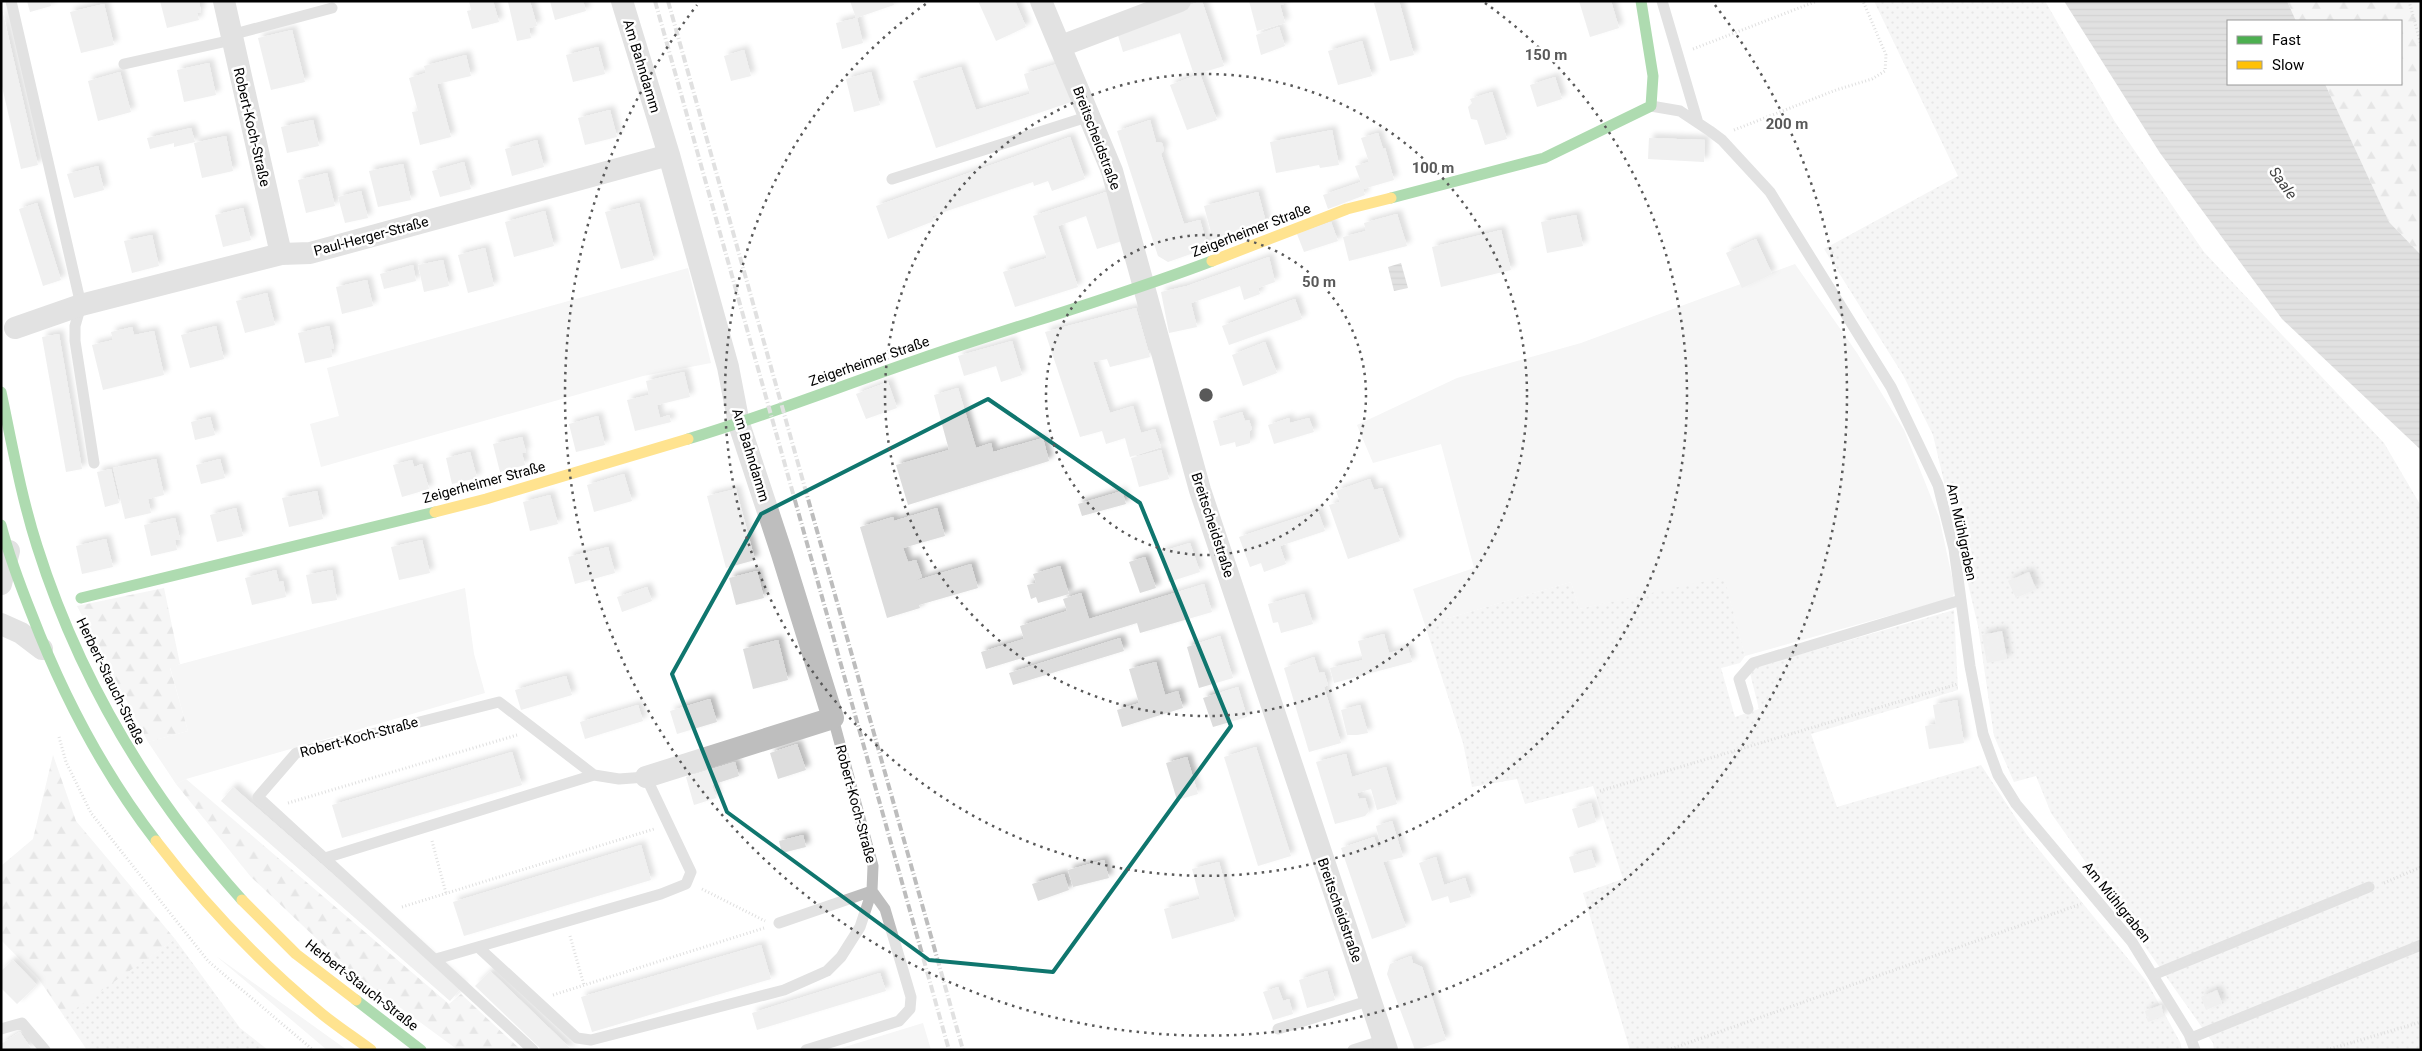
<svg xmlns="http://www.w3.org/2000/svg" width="2422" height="1051" font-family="Roboto,sans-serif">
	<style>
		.grass { fill: #eaeaea }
		.forest { fill: url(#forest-firs) }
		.garden { fill: url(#garden-dots) }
		.water { fill: url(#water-rules) }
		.building { fill: #ddd; filter: url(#shadow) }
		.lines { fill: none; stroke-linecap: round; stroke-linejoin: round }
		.path { stroke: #b8b8b8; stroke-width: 3; stroke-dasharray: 1 2.5; stroke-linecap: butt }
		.lane { stroke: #bebebe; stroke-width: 11 }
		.street { stroke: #bebebe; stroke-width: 22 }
		.fast { stroke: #4caf50; stroke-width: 11 }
		.slow { stroke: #ffc107; stroke-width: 11 }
		.rail { stroke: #bdbdbd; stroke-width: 4; stroke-dasharray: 8 2.5 1 2.5; stroke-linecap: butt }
		.marked { fill: none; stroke: #0f766e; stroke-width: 4; stroke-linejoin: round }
		.ring { fill: none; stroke: #595959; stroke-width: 2.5; stroke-dasharray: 2.5 5 }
		.labels { text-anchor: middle; stroke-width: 5; stroke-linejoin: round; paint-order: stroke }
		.street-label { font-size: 14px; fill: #000; stroke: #fff }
		.water-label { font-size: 15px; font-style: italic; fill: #414141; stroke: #fff }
		.centre { fill: #595959; stroke: #fff; stroke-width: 2.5 }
		.ring-label { font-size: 15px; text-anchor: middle; font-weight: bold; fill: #595959; stroke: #fff; stroke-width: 5; stroke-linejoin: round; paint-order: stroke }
	</style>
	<defs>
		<pattern id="forest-firs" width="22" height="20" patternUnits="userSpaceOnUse" patternTransform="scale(1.25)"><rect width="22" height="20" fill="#eaeaea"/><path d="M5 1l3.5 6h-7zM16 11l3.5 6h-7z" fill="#c7c7c7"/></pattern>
		<pattern id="garden-dots" width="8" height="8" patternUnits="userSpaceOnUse" patternTransform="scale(1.25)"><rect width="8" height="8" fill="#eaeaea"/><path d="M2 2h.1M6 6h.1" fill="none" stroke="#c7c7c7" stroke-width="1.8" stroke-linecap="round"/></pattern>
		<pattern id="water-rules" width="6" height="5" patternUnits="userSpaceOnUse" patternTransform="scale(1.25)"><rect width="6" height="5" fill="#bcbcbc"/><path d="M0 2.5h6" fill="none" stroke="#a0a0a0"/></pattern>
		<filter id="shadow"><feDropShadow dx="4.5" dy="-4.5" stdDeviation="2.5" flood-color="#0004"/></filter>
	</defs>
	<rect width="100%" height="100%" fill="#fff"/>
	<path class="grass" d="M1795,264L1857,353L1904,430L1939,517L1955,591L1952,598L1745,656L1724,578L1579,609L1571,582L1425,625L1413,589L1474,568L1441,444L1373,463L1357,425L1457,378L1581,343Z
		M688,268L711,363L643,376L321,467L310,424L339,416L327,368Z
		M465,588L474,654L485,693L186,779L176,784L148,742L188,731L170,667Z
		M216,956L347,1050H327Z
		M923,1023L931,1050H835Z"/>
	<path class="forest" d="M2287,1H2421V255L2389,222L2325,84H2401V21H2296Z
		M164,588L180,664L170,668L188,731L148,742L77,606Z
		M53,755L76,821L175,939L65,1017L93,1050H87L38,978L1,940V866L33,839Z
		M186,779L449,1004L461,994L521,1050H458L353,973L251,877L176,784Z"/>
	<path class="garden" d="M1874,1H2045L2115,122L2204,252L2384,443L2421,506V1050H2214L2213,1043L2051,813L2036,776L2014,782L1994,736L1978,626L1933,435L1903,375L1824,249L1958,176Z
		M1724,577L1745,656L1740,663L1721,668L1735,717L1759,709L1749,669L1954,610L1958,690L1811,734L1837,807L1981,765L2027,835L2147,982L2180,1042L2182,1050H1630L1583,893L1623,879L1593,786L1525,804L1517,779L1472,787L1463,743L1425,625L1571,582L1579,609Z
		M175,939L240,1028L268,1050H93L64,1017Z"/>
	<path class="water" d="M2064,1H2287L2296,21H2228V84H2325L2389,222L2421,255V450L2282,319L2160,153Z
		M1401,263L1408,288L1394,291L1388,267Z"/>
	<path class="building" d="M27,1H50L51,6L30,12Z
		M160,1H199L201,12L197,13L199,20L167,28Z
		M469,1H493L499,22L472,29L467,11L471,10Z
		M512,1H530L537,26L529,28L531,38L517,41L508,2Z
		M550,1H583L586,11L555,20Z
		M850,1H893L894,5L856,18Z
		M978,1H1015L1026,27L996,41Z
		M1202,1L1224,66L1194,75L1180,33L1123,52L1116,29Z
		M1249,1H1292V2L1280,5L1285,23L1257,31Z
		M1381,1H1399L1414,55L1390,61L1374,3Z
		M1579,1H1611L1619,28L1590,37Z
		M104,4L114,45L81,53L70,12Z
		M1,5L38,165L21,169L1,82Z
		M857,18L863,43L842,49L836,23Z
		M1279,27L1285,46L1261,55L1256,35Z
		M292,30L305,82L271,90L258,38Z
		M1362,41L1372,76L1338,85L1328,51Z
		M598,47L605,74L573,82L566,55Z
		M744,50L751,76L731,81L724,56Z
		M466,55L471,76L437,84L451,137L420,145L412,112L418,111L409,78L426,73L424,66Z
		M209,63L216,95L184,102L177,70Z
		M1057,64L1071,102L936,148L913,81L961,67L976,110L1030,94L1024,74Z
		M120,72L131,112L98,121L88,81Z
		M871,72L880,105L854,112L846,79Z
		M1200,74L1217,120L1187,130L1170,85Z
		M1555,77L1562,99L1537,107L1530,85Z
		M1492,92L1507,139L1485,145L1477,120L1471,119L1468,107L1472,103L1470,99Z
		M610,110L617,137L585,145L578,118Z
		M313,120L319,146L287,153L281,127Z
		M1150,120L1156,142L1162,143L1164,150L1161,154L1184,224L1200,220L1208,248L1168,262L1158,256L1117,131Z
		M191,128L195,142L174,147V143L150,149L147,138Z
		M1332,130L1339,165L1320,168L1319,165L1276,173L1270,142Z
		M1378,133L1383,149L1385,148L1394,180L1363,189L1365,195L1328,209L1323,195L1361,182L1355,166L1369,162L1361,138Z
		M226,136L233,171L202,178L194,143Z
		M1070,137L1085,179L1052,191L1048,181L1034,186L1033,182L932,216L934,221L888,239L876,206Z
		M1649,138L1705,140L1704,162L1648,159Z
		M537,140L544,167L512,176L505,149Z
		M464,162L471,189L440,197L432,171Z
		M403,164L411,200L378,207L369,171Z
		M98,166L104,190L74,198L67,174Z
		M327,173L335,206L306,213L298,180Z
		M361,191L368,218L345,223L338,197Z
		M1106,192L1122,241L1097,249L1086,216L1058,226L1078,287L1015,307L1003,272L1047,258L1033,216Z
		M1258,192L1267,226L1213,240L1204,206Z
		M37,203L61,280L43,286L19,209Z
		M639,203L654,260L621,269L605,212Z
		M243,208L251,240L223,247L215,215Z
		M545,211L554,246L514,257L505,222Z
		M1397,214L1407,246L1349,261L1343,237L1366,231L1364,223Z
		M1576,215L1583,246L1547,253L1541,222Z
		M1331,222L1338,241L1304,252L1297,234Z
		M1501,230L1511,270L1441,287L1432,247Z
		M152,235L159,266L132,273L124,241Z
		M1756,239L1772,274L1742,288L1726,253Z
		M485,248L494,286L468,293L458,255Z
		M1269,257L1275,282L1258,288L1260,294L1244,300L1240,286L1191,303L1197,327L1169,333L1161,292L1187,286Z
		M443,260L449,286L424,292L418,265Z
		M413,265L416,281L384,289L380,274Z
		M367,280L373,306L342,314L336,287Z
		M267,293L275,325L245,333L236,301Z
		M1295,299L1302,319L1229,345L1222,326Z
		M1136,308L1150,357L1110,367L1107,359L1093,362L1110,413L1133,406L1141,433L1155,429L1161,447L1130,457L1125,438L1106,444L1102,431L1080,437L1045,332Z
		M216,326L224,359L190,368L181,335Z
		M329,326L334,348L331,349L332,357L305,363L298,333Z
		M132,327L134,335L154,331L164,375L103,390L92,345L113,340L111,332Z
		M59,334L82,469L66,472L42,337Z
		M1012,341L1022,375L1001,382L996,366L964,376L958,356Z
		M1265,342L1277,373L1243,386L1232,355Z
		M684,372L690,397L657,405L660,418L669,415L671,422L635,431L627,400L649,395L646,381Z
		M888,382L897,408L866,419L856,394Z
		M958,388L976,448L991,443L993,452L1043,438L1049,461L908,505L896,465L949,450L934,395Z
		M1242,412L1245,421L1249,420L1252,429L1250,431V443L1236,447L1235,442L1220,446L1213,421Z
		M598,416L605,445L576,452L569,424Z
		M210,417L215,435L195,440L191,422Z
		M1289,418L1290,423L1309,418L1314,432L1274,444L1268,425Z
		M522,437L526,452L522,453L525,465L500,472L493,444Z
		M1161,450L1169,479L1139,487L1131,458Z
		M470,452L477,478L452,484L446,458Z
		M156,459L164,495L148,499L151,513L125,519L113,468Z
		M220,459L225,478L201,484L196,465Z
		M412,460L414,467L422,464L429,489L402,497L393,465Z
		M111,469L119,503L105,507L97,472Z
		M624,474L632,501L594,512L587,485Z
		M1370,479L1374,490L1382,488L1400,541L1348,559L1329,505L1340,502L1336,491Z
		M736,489L755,560L726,568L707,496Z
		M317,491L323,519L289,527L282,498Z
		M1122,491L1126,504L1082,516L1078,504Z
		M550,495L558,524L530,531L523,502Z
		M236,508L243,536L217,542L210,515Z
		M937,508L945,536L903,548L908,562L916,560L922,577L915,581L971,564L978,588L919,605L920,608L887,618L860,527L893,517L894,521Z
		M1318,511L1325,531L1280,546L1286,564L1264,572L1261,563L1250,567L1239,537Z
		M175,518L180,539L175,540L177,550L151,556L144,525Z
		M106,539L113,567L82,574L76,546Z
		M422,540L430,573L399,580L391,547Z
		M1190,543L1200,572L1169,582L1160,552Z
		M608,547L615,573L575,584L568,557Z
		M1145,557L1156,588L1140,593L1129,562Z
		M1060,566L1069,594L1038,603L1036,597L1031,599L1027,585L1036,583L1033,574Z
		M276,570L279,582L283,581L286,597L252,605L245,578Z
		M332,570L337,600L312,604L306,575Z
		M757,571L764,598L736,605L729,578Z
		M2029,572L2036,589L2016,598L2008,581Z
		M1204,584L1212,612L1140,633L1137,623L986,669L981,652L1024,639L1020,626L1067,611L1063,599L1081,593L1089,619Z
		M647,587L652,601L622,612L617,597Z
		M1304,594L1313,624L1281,633L1278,622L1273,623L1268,604Z
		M2002,631L2007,659L1987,663L1982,635Z
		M1384,634L1389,653L1408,648L1412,662L1334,683L1330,668L1363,660L1358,641Z
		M1220,636L1233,678L1199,688L1187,647Z
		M1120,638L1124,651L1013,685L1009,673Z
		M778,640L788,680L753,689L743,649Z
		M1314,657L1319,673L1324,672L1328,685L1324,687L1341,743L1309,752L1284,668Z
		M1156,662L1165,695L1178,691L1183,708L1122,727L1117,710L1139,703L1129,669Z
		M566,676L572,695L521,710L515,690Z
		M1238,687L1247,717L1213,727L1203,698Z
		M710,699L717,722L677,734L670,711Z
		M1957,700L1964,743L1929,749L1925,726L1936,724L1933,705Z
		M638,705L643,721L585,739L580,722Z
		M1360,705L1368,733L1357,735H1347L1341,710Z
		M797,744L806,770L778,779L770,753Z
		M1256,747L1291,856L1258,866L1224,757Z
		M512,752L522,785L342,838L332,805Z
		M1346,754L1352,777L1386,767L1397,804L1377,810L1371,789L1357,793L1359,799L1365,798L1369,811L1365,816L1335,824L1316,762Z
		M1187,757L1198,794L1177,800L1166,763Z
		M735,762L739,776L712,785L716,798L694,805L686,777Z
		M233,787L462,987L450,1001L221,801Z
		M1591,803L1596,822L1578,828L1572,809Z
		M1392,821L1403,857L1383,862L1406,927L1372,939L1341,848L1374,837L1378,848L1381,847L1376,826Z
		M803,835L806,847L782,853L779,841Z
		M641,845L651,880L464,936L453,902Z
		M1591,850L1596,867L1574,873L1569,857Z
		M1436,857L1444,885L1465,878L1471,897L1450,903L1448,896L1432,901L1419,863Z
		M1104,860L1109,878L1073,887L1068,870Z
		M1219,862L1235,921L1172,939L1164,909L1200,899L1192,869Z
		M1064,874L1069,890L1038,901L1032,884Z
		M761,945L771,979L592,1032L581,997Z
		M1411,956L1413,963L1422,967L1446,1040L1415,1050L1387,974L1390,964Z
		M13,960L37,985L17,1004L1,988V971Z
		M490,971L572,1050H542L475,986Z
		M1327,971L1335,1000L1307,1008L1299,980Z
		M880,973L886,991L757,1030L752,1013Z
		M1278,987L1283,1001L1289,999L1293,1014L1273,1020L1263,992Z
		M2217,990L2222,1003L2206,1010L2201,997Z
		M2161,1005L2164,1016L2148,1022L2145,1011Z
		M20,1032L32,1050H1V1044Z"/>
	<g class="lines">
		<path class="path" d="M2409,1L2421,45
			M1693,49L1817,1
			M1734,130L1836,90L1872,79L1885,71L1886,55L1863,1
			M59,737L66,762L91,813L208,961L313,1050
			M1600,791L1958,684
			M288,803L517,735
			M432,841L446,893
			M2384,883L2421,867
			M702,889L765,921
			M402,907L654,829
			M570,936L584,985
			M553,995L764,928
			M1668,1050L2081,904
			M2327,1050L2421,1022"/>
		<path class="lane" d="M11,1L81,305L75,326V341L94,463
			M1662,1L1698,123
			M231,35L332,8
			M124,64L232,40
			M1651,106L1680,111L1710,131L1722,140L1770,192L1891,387L1938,485L1954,549L1970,666L1983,734L1998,775L2016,804L2132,942L2189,1034L2195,1050
			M892,179L1090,116
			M1748,709L1739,679L1753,663L1961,600
			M325,858L594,775
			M478,947L577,1038L591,1040L784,990L827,971L841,957L860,927L872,891L779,923
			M436,959L661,894L686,884L691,872L646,777L619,779L594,775L499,702L296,753L258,797L533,1050
			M2153,975L2369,887
			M1,1029L22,1023L45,1050
			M1278,1029L1371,1000
			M2191,1038L2421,945
			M806,1050L899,1021L910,1009L911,997L885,909L872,891L873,866L833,718
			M1353,1050L1384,1040"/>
		<path class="street" d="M224,1L281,254
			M622,1L669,155L728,367L739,424L782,554L833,718L646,777
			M1041,1L1112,171L1200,490L1387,1050
			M1061,46L1180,1
			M15,328L81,305L281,254L310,253L669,155
			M1,584L9,551
			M1,624L21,633L42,649"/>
		<path class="fast" d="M1391,198L1544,158L1651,106L1653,76L1641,1
			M1,392C12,444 21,496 37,546C79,679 149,796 242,900
			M688,439C765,416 841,386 917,360C1015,326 1115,298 1212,261
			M1,525C9,556 20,585 32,615C63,696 103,772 156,841
			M81,598L435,512
			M356,1000L421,1050"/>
		<path class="slow" d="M1212,261L1347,209L1391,198
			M435,512L486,499L688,439
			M156,841C205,905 260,963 322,1014C338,1027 355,1038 371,1050
			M242,900L296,954L356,1000"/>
		<path class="rail" d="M655,1L949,1050
			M668,1L963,1050"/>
	</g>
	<path d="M0 0H2422V1051H0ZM988,399L1140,503L1231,726L1053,972L929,960L727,812L672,674L761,514Z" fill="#fff" fill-opacity=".55" fill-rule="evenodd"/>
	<path class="marked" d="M988,399L1140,503L1231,726L1053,972L929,960L727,812L672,674L761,514Z"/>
	<g class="ring">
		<circle cx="1206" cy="395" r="160"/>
		<circle cx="1206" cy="395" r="321"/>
		<path d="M1485 3A481 481 0 1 1 927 3"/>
		<path d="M1715 5A641 641 0 1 1 697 5"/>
	</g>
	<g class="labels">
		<g class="street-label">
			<text transform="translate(642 66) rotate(73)" y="5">Am Bahndamm</text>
			<text transform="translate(252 127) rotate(77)" y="5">Robert-Koch-Straße</text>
			<text transform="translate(1097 138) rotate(69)" y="5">Breitscheidstraße</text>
			<text transform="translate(1251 230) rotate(-21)" y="5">Zeigerheimer Straße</text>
			<text transform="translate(371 236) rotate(-15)" y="5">Paul-Herger-Straße</text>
			<text transform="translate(869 361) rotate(-19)" y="5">Zeigerheimer Straße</text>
			<text transform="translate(751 455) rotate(73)" y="5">Am Bahndamm</text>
			<text transform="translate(484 482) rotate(-15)" y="5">Zeigerheimer Straße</text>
			<text transform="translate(1213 525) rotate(72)" y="5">Breitscheidstraße</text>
			<text transform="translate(1962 532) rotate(78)" y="5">Am Mühlgraben</text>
			<text transform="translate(111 681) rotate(64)" y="5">Herbert-Stauch-Straße</text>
			<text transform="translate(359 737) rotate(-15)" y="5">Robert-Koch-Straße</text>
			<text transform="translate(856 804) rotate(75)" y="5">Robert-Koch-Straße</text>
			<text transform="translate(2117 902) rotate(51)" y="5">Am Mühlgraben</text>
			<text transform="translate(1340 910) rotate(71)" y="5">Breitscheidstraße</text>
			<text transform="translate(362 985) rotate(38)" y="5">Herbert-Stauch-Straße</text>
		</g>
		<g class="water-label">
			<text transform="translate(2283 183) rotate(54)" y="5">Saale</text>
		</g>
	</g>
	<circle cx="1206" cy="395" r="8" class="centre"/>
	<g class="ring-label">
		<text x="1546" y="60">150 m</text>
		<text x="1787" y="129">200 m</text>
		<text x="1433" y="173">100 m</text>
		<text x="1319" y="287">50 m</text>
	</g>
	<rect width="2422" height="1051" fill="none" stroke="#000000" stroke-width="5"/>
	<rect x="2227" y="20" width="175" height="65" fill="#ffffff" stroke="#999999"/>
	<rect x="2237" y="36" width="25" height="8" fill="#4caf50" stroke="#999999"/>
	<text x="2272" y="45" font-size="15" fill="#000000">Fast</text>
	<rect x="2237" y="61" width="25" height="8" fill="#ffc107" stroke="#999999"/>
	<text x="2272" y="70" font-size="15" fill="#000000">Slow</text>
</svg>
